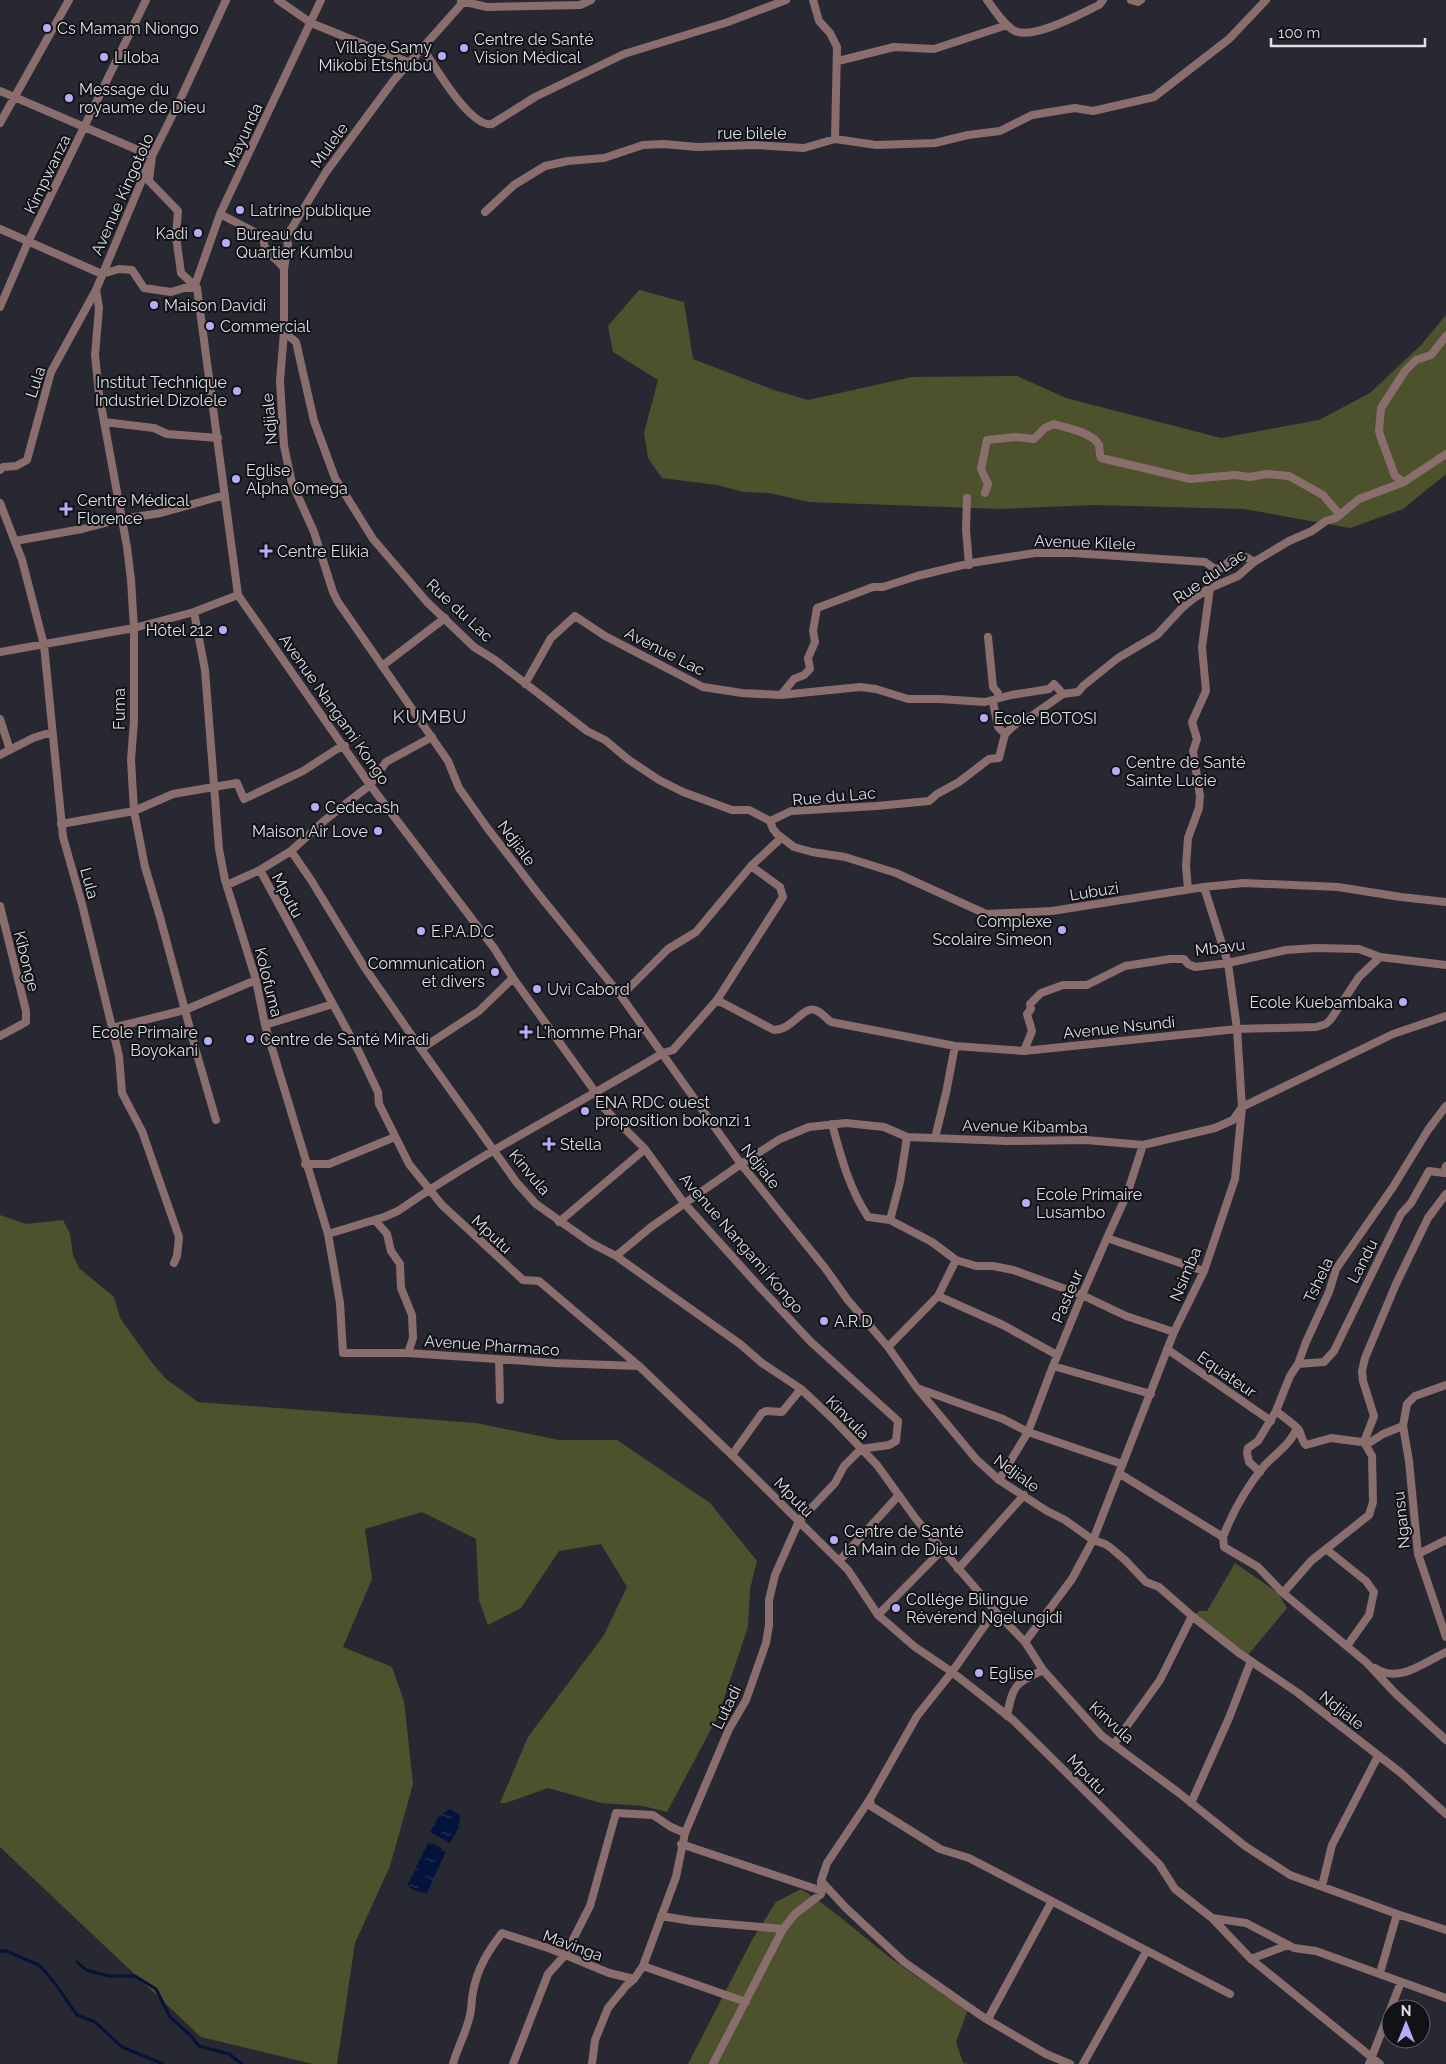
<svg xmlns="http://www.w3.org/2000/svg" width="1446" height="2064" font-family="Raleway,sans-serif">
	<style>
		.grass { fill: #4e522c }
		.water { fill: url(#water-ripples) }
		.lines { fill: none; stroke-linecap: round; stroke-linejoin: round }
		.stream { stroke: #03133a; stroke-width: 3 }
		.street { stroke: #8a6e6e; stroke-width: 8 }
		.poi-dot { fill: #b6acf8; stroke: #111216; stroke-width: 2 }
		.labels { text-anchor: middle; stroke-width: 4; stroke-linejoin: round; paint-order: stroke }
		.poi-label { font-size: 16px; fill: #dedfe6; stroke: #111216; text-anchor: start }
		.street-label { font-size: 16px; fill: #dedfe6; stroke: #111216 }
		.quarter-label { font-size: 19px; letter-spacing: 1px; fill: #cdcfdd; stroke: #111216 }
	</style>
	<defs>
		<pattern id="water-ripples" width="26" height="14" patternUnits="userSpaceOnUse" patternTransform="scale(1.25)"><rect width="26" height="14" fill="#03133a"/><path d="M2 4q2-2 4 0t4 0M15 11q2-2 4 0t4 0" fill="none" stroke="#273556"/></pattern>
	</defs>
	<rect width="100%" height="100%" fill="#282833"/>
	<path class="grass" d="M639,290L684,302L693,359L774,390L808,400L912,377L1017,376L1066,398L1221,438L1319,420L1370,393L1421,345L1446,315V474L1403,509L1350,528L1244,509L1093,505L1000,509L810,502L769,493L743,492L717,485L662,478L648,458L644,433L658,380L613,352L608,326Z
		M0,1215L26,1224L63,1220L70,1234L73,1255L79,1268L114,1297L120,1318L153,1364L166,1379L198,1402L476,1423L559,1440H617L710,1503L757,1561L750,1589L748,1627L718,1716L667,1812L643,1806L601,1803L548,1788L506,1803H500L528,1737L604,1635L627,1587L601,1544L559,1551L521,1608L488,1625L479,1600L476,1539L422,1512L365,1529L372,1579L343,1647L392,1667L404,1701L413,1784L390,1866L355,1943L337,2064H313L201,2037L0,1847Z
		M1235,1563L1278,1593L1287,1608L1248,1655L1195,1615L1199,1611H1207Z
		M801,1889C838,1912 868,1942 903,1967C924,1982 946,1995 969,2007L956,2042L963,2063L968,2064H688L752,1940L776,1902Z"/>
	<path class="water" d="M450,1809L460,1815L459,1827L450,1843L430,1832L438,1817Z
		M429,1841L446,1851L427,1893L416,1891L407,1886Z"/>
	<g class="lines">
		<path class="stream" d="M0,1951H6L39,1965L54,1982L77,2015L95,2022L122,2047L163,2064
			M77,1962L86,1970L109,1976H135L156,1989L170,2017L192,2037L199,2046L229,2054L242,2064"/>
		<path class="street" d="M278,0L311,23L410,63
			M465,0L394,80L326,172L290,231L285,236L288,244L284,269V332L280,381L284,446L292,483L314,532L333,592L338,602L448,761L459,788L488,829L536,891L621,996L741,1164L825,1268L847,1299L888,1347L917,1388L976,1459L999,1480L1047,1511L1065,1520L1093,1540L1105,1544L1111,1548L1125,1560L1146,1582L1159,1587L1192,1616L1239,1653L1298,1693L1401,1773L1446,1814
			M813,0L819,21L830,33L837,47L835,139
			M987,0C995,10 1003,25 1015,31C1033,40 1082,13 1099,5L1103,0
			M1131,0L1138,2L1141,0
			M461,1L487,7L580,5L591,0
			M422,47C434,65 470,128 492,124L535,97L624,54L728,22L786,0
			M838,61L894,47L934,49L1007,25
			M0,91L152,156L149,181L178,211L176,236L181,273L197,288L238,595L370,785L494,948L513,978L596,1093L601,1105L645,1149L684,1203L755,1282L810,1341L898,1421L896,1441L889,1445L861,1449L844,1466L835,1483L799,1521L775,1575L769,1600V1625L766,1643L746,1700L729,1729L685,1833L676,1877L643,1966L634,1979L626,1986L608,2008L595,2040L592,2064
			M0,123L69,0
			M485,212L514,185L545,166L568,161L604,158L643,145L664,144L697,147L754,145L804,148L835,139L876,145L935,143L968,135L1000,131L1032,115L1075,108L1093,111L1154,97L1229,39L1266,0
			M220,214L264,237L285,236
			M0,229L102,274L119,269L132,270L144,288L171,292L184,288H197
			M264,237C261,254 278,257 284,269
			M195,285L220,214L321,0
			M96,290L99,308L95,355L99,394L127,547L131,580L134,628V721L131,760L134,811L145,867L160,917L196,1051L216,1120
			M0,307L28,242L146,0
			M284,332L296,342L314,421L335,478L373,539L427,602L474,647L495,660L587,731L605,740L629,760L659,780L683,792L732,810H749L770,821L791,811L877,806L929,801L937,794L959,782L989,759L999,758L1005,734L1021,719L1030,717L1063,694L1078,692L1083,686L1118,658L1157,635L1182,608L1194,598L1210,588L1238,576L1254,562L1289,541L1312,531L1326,521L1336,518L1359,499L1404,482L1446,454
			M104,422L154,428L167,434L218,438
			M0,470L3,467L16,466L27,460L51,372L96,290L152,156L180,100L226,0
			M1404,482L1395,476L1381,438L1379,431L1381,408L1405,371L1416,360L1431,355L1446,336
			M985,493L988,484L981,469L987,440L1016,437L1034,439L1045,428L1054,424C1066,428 1092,432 1099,445C1100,449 1099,454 1101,458L1190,479L1235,475L1250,477L1266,474L1289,476L1323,495L1340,515
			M967,498L966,529L969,565
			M0,503L22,560L44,645L63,837L82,904L119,1056L122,1093L142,1131L179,1237L177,1256L174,1263
			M15,541L82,529L121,519L161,513L225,495
			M194,612L205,670L219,849L225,880L256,980L265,1025L328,1234L340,1303L343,1353H408L554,1363L639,1366
			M988,637L993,687L998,693V698
			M0,652L134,628L194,612L238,595
			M382,666L445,618
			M525,684L551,638L575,616L605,636L703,687L742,693L781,695L794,679L804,675L810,669L808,658L815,642L813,631L817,608L873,587H883L917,576L971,563L1035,553H1073L1191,561L1205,562L1215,569L1222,568L1232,559L1246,557L1254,562
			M781,695L860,687L876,689L908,699H940L985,702L1011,695L1049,689L1054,684L1063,694
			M993,702L998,727L1005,734
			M0,719L10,750
			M0,755L33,738L52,732
			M770,821L773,829L777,834L794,847L812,852L845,857L896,873L986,914L1052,911L1204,887L1244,883L1338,887L1401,897L1446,902
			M61,824L134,811L173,794L237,783L244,799L303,771L337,749L345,746
			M291,851L311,880L363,965L421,1049L517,1183L536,1204L591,1243L616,1256L740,1344L762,1363L801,1389L833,1419L877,1465L916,1519L995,1611L1025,1642L1043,1670L1102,1736L1179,1793L1245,1846L1290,1875L1397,1914L1446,1930
			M260,870L359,1052L378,1092L379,1104L409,1164L442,1205L523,1280L539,1281L639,1366L732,1455L848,1570L878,1615L915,1647L952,1672L1013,1720L1159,1864L1175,1889L1212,1918L1246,1923L1294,1948L1316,1951L1446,1998
			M227,885L260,870L291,851L325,820L370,785L386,762L432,737
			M1188,889L1186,866L1188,838L1199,808L1200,796L1193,751L1197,739L1192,722L1206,691L1202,647L1210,588
			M0,906L26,1011V1022L0,1036
			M621,996L668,949L696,932L751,866L781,838
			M717,1000L774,1030C792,1030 803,1006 815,1010C820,1011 826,1018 831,1022L955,1046L1024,1051L1237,1029L1316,1027L1326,1024L1331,1019L1359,977L1380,957
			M265,1025L333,1004
			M112,1028L185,1010L256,980
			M421,1049L479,1011L513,978
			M1024,1051L1032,1031L1027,1014L1031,1009L1030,1004L1041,993L1063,985H1087L1125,966L1170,959H1184L1188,964L1195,967L1228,963L1286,950L1316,948L1359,949L1380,957L1446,965
			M832,1124C841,1157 849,1188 868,1217L890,1220
			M907,1137L900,1182L890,1220L932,1242L956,1260L976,1266H993L1013,1270L1082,1295L1126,1316L1174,1332
			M935,1138L946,1093L955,1046
			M1143,1145L1127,1194L1107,1238L1204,1271
			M305,1164H329L395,1137
			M375,1220L387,1234L391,1251L400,1264L401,1288L412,1315L413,1338L408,1353
			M559,1222L645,1149
			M328,1234L384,1217L398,1211C483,1152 575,1106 663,1053L673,1050L717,1000L783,897L780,887L751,866
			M616,1256L651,1227L741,1164L780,1139L809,1127L846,1123L884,1127L907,1137L1007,1141L1086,1140L1143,1145L1215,1128L1233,1120L1242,1107L1393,1034L1446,1016
			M938,1296L1003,1325L1057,1355
			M888,1347L938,1296L956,1260
			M1167,1349L1271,1421
			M499,1360L500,1400
			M1298,1364L1324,1362L1334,1351L1401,1214L1411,1203L1429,1171L1444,1173L1446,1166
			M1053,1366L1082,1295L1107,1238
			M917,1388L1003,1419L1028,1432L1122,1464
			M1276,1411C1283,1417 1293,1423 1299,1430C1302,1436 1301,1440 1306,1445L1331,1438L1369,1443L1383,1434L1403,1426L1407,1404L1415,1396L1446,1385
			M1403,1426L1409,1461L1418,1554L1446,1637
			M732,1455L762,1413L766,1411L782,1412L801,1389
			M1260,1472L1249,1462L1247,1453L1248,1448L1258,1441L1276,1411L1290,1376L1298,1364L1306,1342L1329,1292L1336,1269L1393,1187L1428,1130L1446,1106
			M1120,1474L1223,1537L1224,1547L1258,1567L1283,1593L1367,1663L1395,1693L1446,1740
			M999,1480L1028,1432L1053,1366L1151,1394
			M1223,1537C1233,1511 1246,1488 1264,1466C1275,1454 1291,1444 1297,1428
			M1326,1549L1366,1581L1374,1592L1369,1615L1347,1646
			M1418,1554L1446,1540
			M839,1561L899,1495
			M958,1569L1024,1495
			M1283,1593L1311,1561L1369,1515L1373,1502L1372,1456L1364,1442L1374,1416L1363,1381L1362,1371L1365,1358L1396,1284L1428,1218L1446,1194
			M878,1615L942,1550
			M1025,1642L1072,1579L1093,1540L1174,1332L1204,1271L1235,1179L1242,1107L1237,1029L1228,963L1204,887
			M1375,1668C1399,1684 1423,1663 1446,1652
			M1007,1716C1013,1684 1015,1684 1043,1670
			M1114,1744L1160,1680L1192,1616
			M870,1799L871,1806L940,1849L969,1858L1230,1994
			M1191,1803L1229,1718L1251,1661
			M681,1844L822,1891
			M821,1881L846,1908L904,1962L983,2017L1046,2054L1070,2064
			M1322,1886L1332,1845L1378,1756
			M661,1916L692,1921L783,1929
			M1212,1918L1251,1959L1380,2064
			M1251,1959L1288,1945
			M643,1966L746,2002
			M1380,1973L1397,1914
			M988,2019L1052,1901
			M453,2064C457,2049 465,2035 469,2019C472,2011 471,2001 473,1992C477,1969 488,1951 502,1933L551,1949L609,1973L634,1979
			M513,2064L548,1974L565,1955L590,1906L616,1813L653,1815L671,1827L685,1833
			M713,2064L783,1929L795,1914L821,1894V1881L827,1863L870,1799L917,1716L952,1672L995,1611
			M1083,2064L1146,1952
			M1369,2064L1401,1982"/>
	</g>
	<g class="poi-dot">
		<circle cx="47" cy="28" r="5"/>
		<circle cx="464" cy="48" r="5"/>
		<circle cx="442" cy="56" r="5"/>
		<circle cx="104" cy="57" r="5"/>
		<circle cx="69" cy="98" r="5"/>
		<circle cx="240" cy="210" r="5"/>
		<circle cx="198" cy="233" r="5"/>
		<circle cx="226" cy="243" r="5"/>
		<circle cx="154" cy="305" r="5"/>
		<circle cx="210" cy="326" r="5"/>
		<circle cx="237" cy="391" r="5"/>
		<circle cx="236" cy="479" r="5"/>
		<path d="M63.5 501.5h5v5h5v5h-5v5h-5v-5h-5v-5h5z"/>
		<path d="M263.5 543.5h5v5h5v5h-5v5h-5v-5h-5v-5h5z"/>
		<circle cx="223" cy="630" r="5"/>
		<circle cx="984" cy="718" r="5"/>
		<circle cx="1116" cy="771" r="5"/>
		<circle cx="315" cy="807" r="5"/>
		<circle cx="378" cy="831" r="5"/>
		<circle cx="1062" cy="930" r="5"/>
		<circle cx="421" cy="931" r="5"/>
		<circle cx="495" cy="972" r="5"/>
		<circle cx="537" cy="989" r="5"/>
		<circle cx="1403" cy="1002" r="5"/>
		<path d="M523.5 1024.5h5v5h5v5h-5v5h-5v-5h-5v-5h5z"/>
		<circle cx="250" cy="1039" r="5"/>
		<circle cx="208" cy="1041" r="5"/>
		<circle cx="585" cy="1111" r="5"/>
		<path d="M546.5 1136.5h5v5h5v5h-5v5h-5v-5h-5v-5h5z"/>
		<circle cx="1026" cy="1203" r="5"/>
		<circle cx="824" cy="1321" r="5"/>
		<circle cx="834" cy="1540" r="5"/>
		<circle cx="896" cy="1608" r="5"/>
		<circle cx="979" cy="1673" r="5"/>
	</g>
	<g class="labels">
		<g class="poi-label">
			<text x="57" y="34">Cs Mamam Niongo</text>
			<text x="474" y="45">Centre de Santé<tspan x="474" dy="18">Vision Médical</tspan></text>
			<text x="432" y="53" text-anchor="end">Village Samy<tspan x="432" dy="18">Mikobi Etshubu</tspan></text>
			<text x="114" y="63">Liloba</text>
			<text x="79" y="95">Message du<tspan x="79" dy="18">royaume de Dieu</tspan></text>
			<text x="250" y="216">Latrine publique</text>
			<text x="188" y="239" text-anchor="end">Kadi</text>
			<text x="236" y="240">Bureau du<tspan x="236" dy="18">Quartier Kumbu</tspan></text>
			<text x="164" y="311">Maison Davidi</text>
			<text x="220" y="332">Commercial</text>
			<text x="227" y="388" text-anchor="end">Institut Technique<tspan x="227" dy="18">Industriel Dizolele</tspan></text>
			<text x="246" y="476">Eglise<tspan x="246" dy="18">Alpha Omega</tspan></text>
			<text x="77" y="506">Centre Médical<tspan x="77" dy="18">Florence</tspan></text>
			<text x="277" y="557">Centre Elikia</text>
			<text x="213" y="636" text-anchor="end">Hôtel 212</text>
			<text x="994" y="724">Ecole BOTOSI</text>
			<text x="1126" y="768">Centre de Santé<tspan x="1126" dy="18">Sainte Lucie</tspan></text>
			<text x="325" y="813">Cedecash</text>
			<text x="368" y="837" text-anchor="end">Maison Air Love</text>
			<text x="1052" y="927" text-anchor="end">Complexe<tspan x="1052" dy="18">Scolaire Simeon</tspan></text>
			<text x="431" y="937">E.P.A.D.C</text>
			<text x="485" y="969" text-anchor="end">Communication<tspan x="485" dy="18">et divers</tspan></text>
			<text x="547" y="995">Uvi Cabord</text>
			<text x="1393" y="1008" text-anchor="end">Ecole Kuebambaka</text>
			<text x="198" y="1038" text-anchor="end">Ecole Primaire<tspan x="198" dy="18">Boyokani</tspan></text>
			<text x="536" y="1038">L'homme Phar</text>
			<text x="260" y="1045">Centre de Santé Miradi</text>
			<text x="595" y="1108">ENA RDC ouest<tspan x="595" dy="18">proposition bokonzi 1</tspan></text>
			<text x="560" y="1150">Stella</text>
			<text x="1036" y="1200">Ecole Primaire<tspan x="1036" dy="18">Lusambo</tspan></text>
			<text x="834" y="1327">A.R.D</text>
			<text x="844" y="1537">Centre de Santé<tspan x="844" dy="18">la Main de Dieu</tspan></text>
			<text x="906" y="1605">Collège Bilingue<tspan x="906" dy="18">Révérend Ngelungidi</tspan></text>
			<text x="989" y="1679">Eglise</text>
		</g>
		<g class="street-label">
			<text x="752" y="139">rue bilele</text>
			<text transform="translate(243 135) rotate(-65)" y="6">Mayunda</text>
			<text transform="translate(329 145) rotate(-54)" y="6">Mulele</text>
			<text transform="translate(47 174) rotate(-64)" y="6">Kimpwanza</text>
			<text transform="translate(122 194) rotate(-66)" y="6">Avenue Kingotolo</text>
			<text transform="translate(35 382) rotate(-72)" y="6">Lula</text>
			<text transform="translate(269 419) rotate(-95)" y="6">Ndjiale</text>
			<text transform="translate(1085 542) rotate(2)" y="6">Avenue Kilele</text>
			<text transform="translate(1209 576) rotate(-34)" y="6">Rue du Lac</text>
			<text transform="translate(460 610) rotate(43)" y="6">Rue du Lac</text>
			<text transform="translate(665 651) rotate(27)" y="6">Avenue Lac</text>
			<text transform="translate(119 709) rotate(-90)" y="6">Fuma</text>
			<text transform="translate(335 709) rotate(55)" y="6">Avenue Nangami Kongo</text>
			<text transform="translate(834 796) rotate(-5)" y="6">Rue du Lac</text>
			<text transform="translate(517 843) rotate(53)" y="6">Ndjiale</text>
			<text transform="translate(90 883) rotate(75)" y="6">Lula</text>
			<text transform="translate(1094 891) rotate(-9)" y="6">Lubuzi</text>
			<text transform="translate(288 895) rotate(62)" y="6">Mputu</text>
			<text transform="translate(1220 947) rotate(-7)" y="6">Mbavu</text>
			<text transform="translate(27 961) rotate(76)" y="6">Kibonge</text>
			<text transform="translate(269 982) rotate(76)" y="6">Kolofuma</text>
			<text transform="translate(1119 1027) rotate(-6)" y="6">Avenue Nsundi</text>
			<text transform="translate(1025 1126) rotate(1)" y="6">Avenue Kibamba</text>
			<text transform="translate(761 1166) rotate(52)" y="6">Ndjiale</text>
			<text transform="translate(530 1172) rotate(50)" y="6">Kinvula</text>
			<text transform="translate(492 1234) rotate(43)" y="6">Mputu</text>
			<text transform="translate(742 1243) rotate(49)" y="6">Avenue Nangami Kongo</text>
			<text transform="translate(1362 1261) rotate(-63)" y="6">Landu</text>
			<text transform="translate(1185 1274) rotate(-67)" y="6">Nsimba</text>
			<text transform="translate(1318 1280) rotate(-65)" y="6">Tshela</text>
			<text transform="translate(1067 1296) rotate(-67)" y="6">Pasteur</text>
			<text transform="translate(492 1345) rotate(4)" y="6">Avenue Pharmaco</text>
			<text transform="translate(1227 1374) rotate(35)" y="6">Equateur</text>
			<text transform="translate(848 1417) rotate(45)" y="6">Kinvula</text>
			<text transform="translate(1017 1473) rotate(36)" y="6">Ndjiale</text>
			<text transform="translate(794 1497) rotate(45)" y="6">Mputu</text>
			<text transform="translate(1401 1520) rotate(-96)" y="6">Ngansu</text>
			<text transform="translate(726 1707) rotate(-64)" y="6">Lutadi</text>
			<text transform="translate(1342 1710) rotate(38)" y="6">Ndjiale</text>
			<text transform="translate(1112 1722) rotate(42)" y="6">Kinvula</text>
			<text transform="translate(1087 1774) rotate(46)" y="6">Mputu</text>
			<text transform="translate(573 1945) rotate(20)" y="6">Mavinga</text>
		</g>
		<g class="quarter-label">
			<text x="430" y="723">KUMBU</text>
		</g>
	</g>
	<g transform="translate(1406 2024)"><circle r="24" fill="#111216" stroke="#636469"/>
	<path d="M0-4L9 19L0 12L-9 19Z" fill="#b6acf8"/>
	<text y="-8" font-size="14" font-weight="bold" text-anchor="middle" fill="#dedfe6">N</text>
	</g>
	<path d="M1271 38v8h154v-8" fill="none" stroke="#dedfe6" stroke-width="2.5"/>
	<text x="1278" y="38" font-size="15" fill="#dedfe6" stroke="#111216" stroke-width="4" paint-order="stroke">100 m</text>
</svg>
